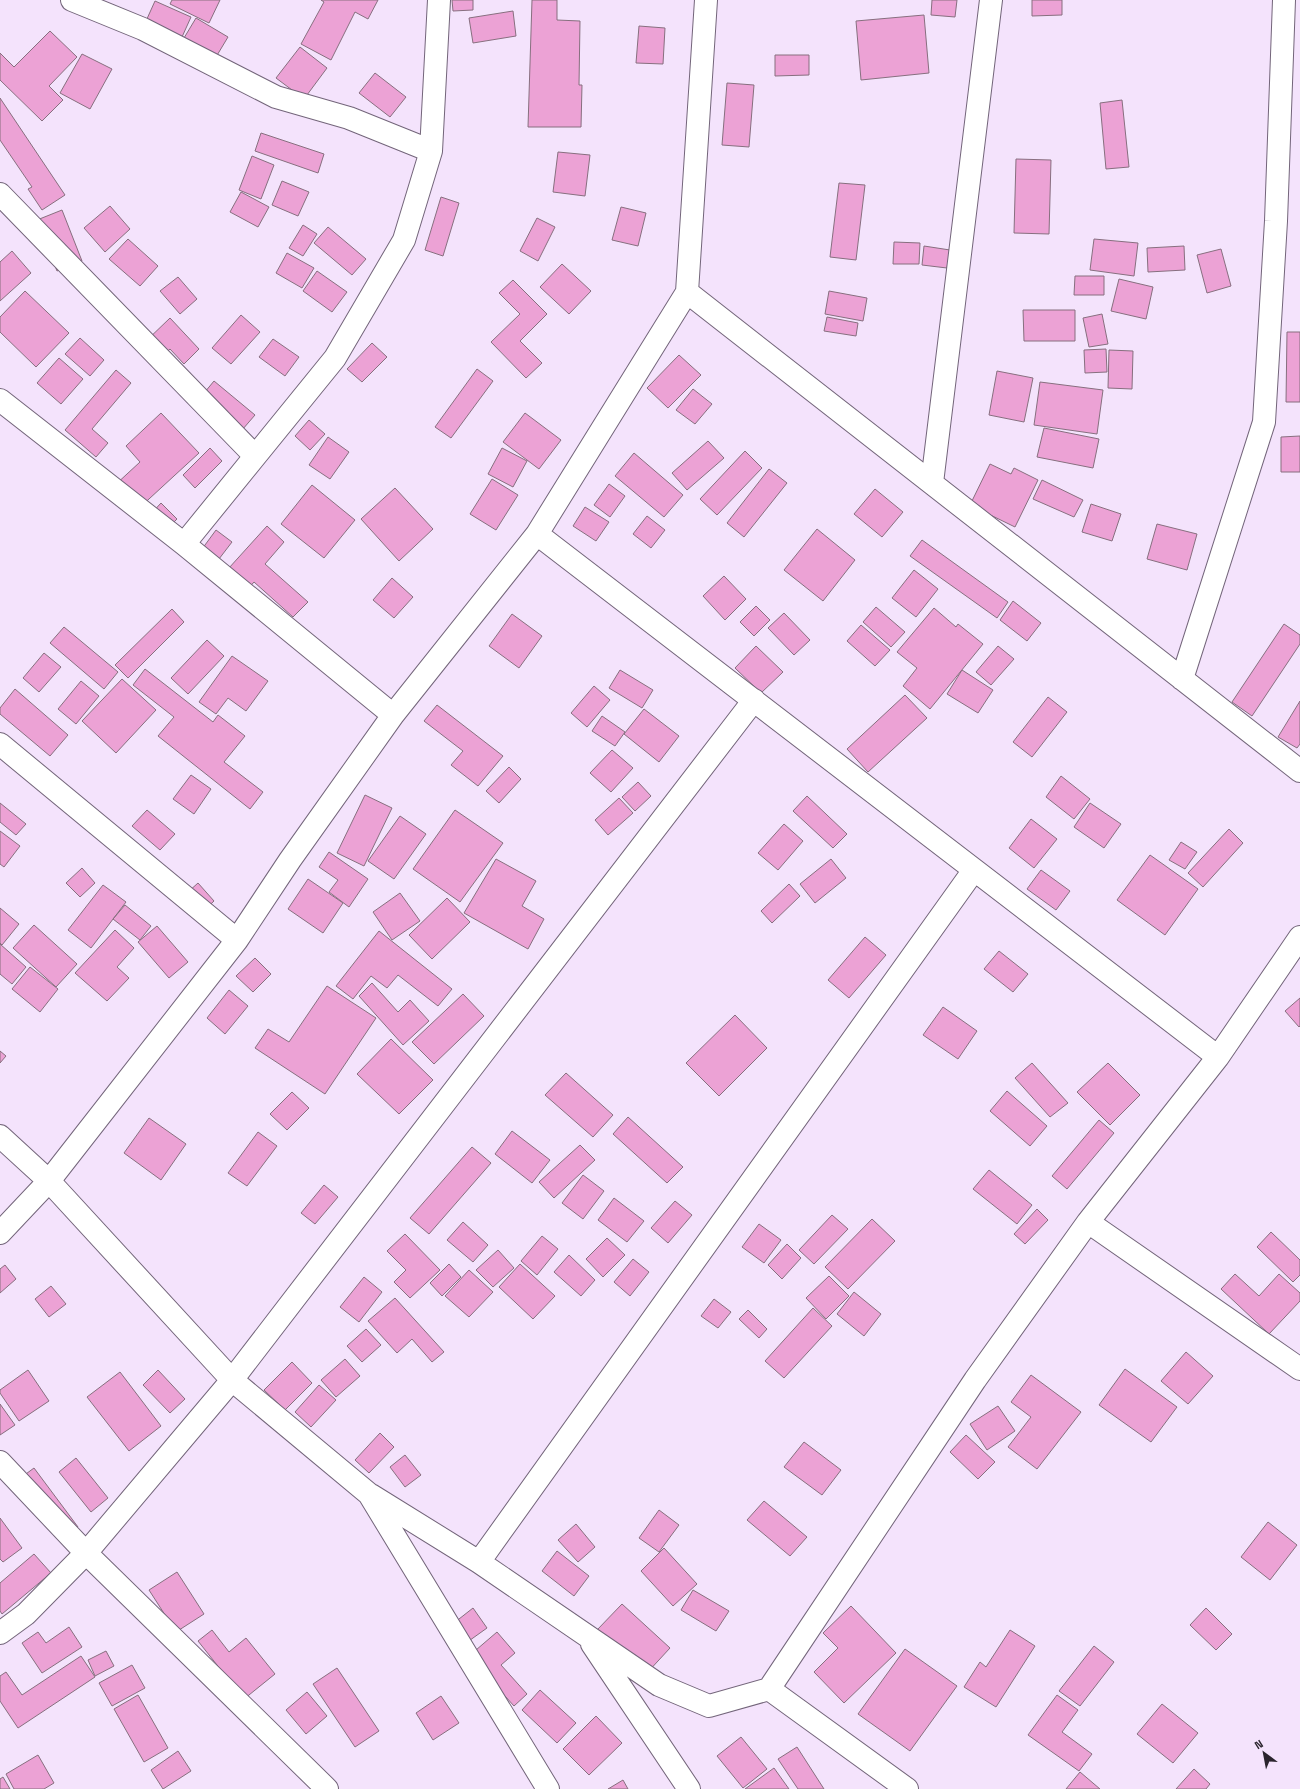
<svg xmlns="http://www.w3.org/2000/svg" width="1300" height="1789" font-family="'Space Grotesk',sans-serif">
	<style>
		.building { fill: #eca2d5; stroke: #876f7f }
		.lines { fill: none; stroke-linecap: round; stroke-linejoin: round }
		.minor-casing { stroke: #73657a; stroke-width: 24 }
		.minor { stroke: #fff; stroke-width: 22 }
	</style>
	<rect width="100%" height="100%" fill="#f4e3fc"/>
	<path class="building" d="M172,0H220L209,23L170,4Z
		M321,0H378L368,19L355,12L331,60L301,44L324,2Z
		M452,0H473V10L453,11Z
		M532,0H557V20L580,21L579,85H582L581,127H528Z
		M932,0H957L955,17L931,15Z
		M1032,0H1062V15L1032,16Z
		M155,1L191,17L182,37L146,21Z
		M513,11L516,36L473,43L469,18Z
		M924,15L929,73L861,80L856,21Z
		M196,18L228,37L216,57L184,38Z
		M639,26L665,28L663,64L636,63Z
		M50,31L77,57L49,86L63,100L42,121L0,80V53L14,67Z
		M300,47L327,68L304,99L276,78Z
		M82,54L112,69L90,109L60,93Z
		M775,55H809V75L775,76Z
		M375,73L406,97L390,117L359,93Z
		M727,83L754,85L749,147L722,145Z
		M0,98L65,195L42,210L28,189L32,187L0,140Z
		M1122,100L1129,167L1106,169L1100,103Z
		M261,133L324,154L318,173L255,151Z
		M558,152L590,155L585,196L553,192Z
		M252,156L274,165L261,199L239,190Z
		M1016,159L1051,160L1049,234L1014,233Z
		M282,181L309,192L298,216L272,205Z
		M839,183L865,185L856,260L830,257Z
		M241,192L269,207L258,227L230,212Z
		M441,197L459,203L443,256L425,250Z
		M110,206L130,229L105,252L84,228Z
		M621,207L646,213L638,246L612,240Z
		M62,210L82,261L57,271L37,220Z
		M537,218L555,227L538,261L520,251Z
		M303,225L317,234L303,256L289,248Z
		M328,227L366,259L352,275L314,243Z
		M128,239L158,266L140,286L109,259Z
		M1094,239L1138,243L1134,276L1090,270Z
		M894,242L920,243L919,264H893Z
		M924,246L950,250L947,268L922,265Z
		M1184,246L1185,270L1148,272L1147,248Z
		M1221,249L1231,286L1207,293L1197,255Z
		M12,251L31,273L0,301V262Z
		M287,253L314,268L302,288L276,273Z
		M562,264L591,291L569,314L540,287Z
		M317,271L347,292L332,312L303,291Z
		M1075,276H1104V295H1074Z
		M178,277L197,299L180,314L160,291Z
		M1119,279L1153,287L1146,319L1111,311Z
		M513,280L547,314L520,341L542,363L526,378L491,342L520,314L499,293Z
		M25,291L69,333L36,367L0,332V317Z
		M829,291L867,298L863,321L825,314Z
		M1023,310H1075V341H1024Z
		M1102,314L1108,344L1089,347L1083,318Z
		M241,315L260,332L231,364L212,348Z
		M827,317L858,323L856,336L824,331Z
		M170,318L199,349L184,364L170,349L159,359L144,343Z
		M1287,332H1300V402H1286Z
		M80,338L104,360L90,376L65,354Z
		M273,339L299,357L285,376L259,357Z
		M372,343L387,357L362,382L347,369Z
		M1106,349L1107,372L1085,373L1084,350Z
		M1109,350L1133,351L1132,389L1108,388Z
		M679,355L701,375L668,408L647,388Z
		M59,358L83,379L61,404L37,383Z
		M477,369L493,381L451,438L435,427Z
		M116,370L131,383L92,429L108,443L96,457L65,430Z
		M997,371L1033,378L1024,422L989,415Z
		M214,381L255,415L236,437L195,404Z
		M1040,382L1103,390L1097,434L1034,425Z
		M693,389L712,404L695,424L676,410Z
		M161,413L199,453L137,510L114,486L140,462L126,446Z
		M525,413L561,440L539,469L503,442Z
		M309,420L325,434L310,450L295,436Z
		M1044,428L1099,439L1093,468L1037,457Z
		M1300,436V472H1281V437Z
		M328,437L349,452L330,479L309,465Z
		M708,441L724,458L687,490L672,473Z
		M210,448L222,461L195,488L183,475Z
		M502,448L527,461L513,487L488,474Z
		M745,451L762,468L717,515L700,499Z
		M634,453L683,495L664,517L615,476Z
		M990,464L1011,474L1014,468L1038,480L1015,527L970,505Z
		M769,469L787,483L744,537L727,523Z
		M492,479L518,495L496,530L470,514Z
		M1042,480L1083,500L1074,517L1033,499Z
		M609,484L625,496L610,517L594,505Z
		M312,485L355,520L324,558L281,524Z
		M395,488L433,529L399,561L361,519Z
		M875,489L903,512L882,537L854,514Z
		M161,503L177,519L164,532L149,516Z
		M1091,504L1121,514L1112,541L1082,532Z
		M585,507L609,522L596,541L573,526Z
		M647,516L665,530L651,548L633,534Z
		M1157,524L1197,534L1187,570L1147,559Z
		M267,526L284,542L265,564L308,602L293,617L254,582L240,598L219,579Z
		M817,529L855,560L823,601L784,570Z
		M216,530L232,542L209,572L194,560Z
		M922,540L1008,602L997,618L910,556Z
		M914,570L938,589L916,617L892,598Z
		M724,576L746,599L725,620L703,596Z
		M392,578L413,597L394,618L373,600Z
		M1013,601L1041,623L1027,641L1000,620Z
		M756,606L770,620L754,636L740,622Z
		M876,607L905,632L891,647L863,622Z
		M934,608L956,627L958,624L983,644L930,709L903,686L917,668L897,652Z
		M172,609L184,622L128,678L115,665Z
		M784,613L810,640L794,655L768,628Z
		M512,614L542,636L519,668L489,646Z
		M1284,624L1300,635V644L1252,716L1232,702Z
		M861,625L890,650L875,666L847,641Z
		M64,627L118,672L104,689L50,643Z
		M207,640L224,656L188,694L171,678Z
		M756,646L783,672L761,693L735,668Z
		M998,646L1014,659L991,685L976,672Z
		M44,653L61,667L39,692L23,678Z
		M232,656L268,681L246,711L228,698L216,714L199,702Z
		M145,669L213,722L218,715L245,736L224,762L263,792L250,809L158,736L174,717L133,685Z
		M620,670L653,690L642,708L609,688Z
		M962,670L993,690L978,713L947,694Z
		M122,679L156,710L116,753L82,721Z
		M81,681L99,696L76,724L58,709Z
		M594,686L610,700L587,727L571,713Z
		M15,689L68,735L50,756L0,714V708Z
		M905,695L927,718L868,772L847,749Z
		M1048,697L1067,712L1032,757L1013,742Z
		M1300,701V744L1297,748L1278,737Z
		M437,705L503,756L478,786L451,765L463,751L424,721Z
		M644,709L679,736L659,762L624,734Z
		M602,716L625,732L615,746L592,731Z
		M612,750L633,768L611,792L590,773Z
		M509,767L521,779L499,803L486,791Z
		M191,775L211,789L194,814L173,799Z
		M1061,776L1090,799L1074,819L1046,797Z
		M638,782L651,796L635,811L622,797Z
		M365,795L392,808L364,866L337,853Z
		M807,796L847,834L833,848L793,811Z
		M619,798L633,813L608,835L595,820Z
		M0,803L26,824L16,835L0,822Z
		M1090,803L1121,824L1104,848L1074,827Z
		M147,810L175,834L160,850L132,826Z
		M455,810L503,843L460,902L413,869Z
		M400,816L426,834L394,879L368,861Z
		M1031,819L1057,839L1034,868L1009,848Z
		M784,824L803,841L778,870L758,853Z
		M1229,829L1243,843L1203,887L1188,873Z
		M0,831L20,846L4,867L0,864Z
		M1181,842L1197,852L1185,869L1169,860Z
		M329,852L368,879L349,907L329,892L338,880L319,867Z
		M1150,855L1198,889L1165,935L1117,900Z
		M496,859L536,881L522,906L544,919L528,949L464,913Z
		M831,859L846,878L815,903L800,884Z
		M82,868L95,883L80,897L66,883Z
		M1041,870L1070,891L1056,910L1027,889Z
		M308,879L343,903L323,933L288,909Z
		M198,883L214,901L195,919L178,901Z
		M789,884L800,896L772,923L761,911Z
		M103,885L126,902L91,948L68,930Z
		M400,893L420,921L392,940L373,912Z
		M447,898L470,922L432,959L409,935Z
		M125,905L151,926L140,940L113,919Z
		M0,908L19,924L2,945L0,943Z
		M34,925L77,964L56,987L13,948Z
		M157,926L188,962L169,978L138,942Z
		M115,930L134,948L117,967L129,978L107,1001L75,973Z
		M379,931L452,989L438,1006L398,975L387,988L371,976L353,999L336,986Z
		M865,937L886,955L849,998L828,980Z
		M0,944L26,967L12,984L0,974Z
		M999,951L1028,974L1013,992L984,969Z
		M255,958L271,974L253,992L236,976Z
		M30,967L58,989L40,1012L12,989Z
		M372,983L398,1012L410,1000L429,1021L403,1045L359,996Z
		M327,986L376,1018L325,1094L255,1048L268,1029L289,1042Z
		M229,990L248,1006L225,1034L207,1018Z
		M463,994L484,1016L434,1064L412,1042Z
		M1300,998V1026L1299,1027L1285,1011Z
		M943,1007L977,1031L958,1059L923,1035Z
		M735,1015L767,1048L719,1096L686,1063Z
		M391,1039L433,1080L399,1114L357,1074Z
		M0,1051L6,1056L0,1063Z
		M1032,1063L1068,1103L1050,1117L1015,1078Z
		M1108,1063L1140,1095L1110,1125L1077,1092Z
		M566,1073L613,1115L593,1137L545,1095Z
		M1007,1091L1047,1126L1030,1146L990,1111Z
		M292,1092L309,1108L287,1130L270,1114Z
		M628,1117L683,1167L667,1183L613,1134Z
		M149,1118L186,1144L161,1180L124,1153Z
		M1099,1120L1114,1133L1067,1189L1052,1176Z
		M512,1131L550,1160L532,1183L495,1154Z
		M258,1132L277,1146L247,1186L228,1173Z
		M580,1145L595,1160L554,1198L539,1182Z
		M472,1147L491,1163L429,1234L410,1218Z
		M989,1170L1032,1205L1017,1224L973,1189Z
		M583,1175L604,1191L583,1219L562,1203Z
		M324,1185L338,1197L315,1224L301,1213Z
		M614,1198L644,1221L627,1242L598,1220Z
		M675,1201L692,1215L668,1243L651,1228Z
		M1037,1209L1048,1220L1025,1244L1014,1234Z
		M832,1215L848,1229L814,1264L799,1250Z
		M872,1219L895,1241L848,1289L825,1267Z
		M463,1222L488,1245L473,1262L447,1240Z
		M759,1224L781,1240L764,1263L742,1247Z
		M1271,1232L1300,1260V1275L1293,1282L1257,1247Z
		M405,1234L440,1270L410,1298L394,1282L406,1270L387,1251Z
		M542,1236L558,1249L537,1275L521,1261Z
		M607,1238L625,1255L603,1277L586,1259Z
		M787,1244L801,1258L782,1279L768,1265Z
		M498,1250L514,1268L493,1287L476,1270Z
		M569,1255L595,1280L581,1296L554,1272Z
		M633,1259L649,1272L630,1296L614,1282Z
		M449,1264L461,1277L442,1296L430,1283Z
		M520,1264L555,1296L533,1319L499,1287Z
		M5,1265L16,1279L0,1293V1269Z
		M469,1270L493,1292L469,1317L445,1296Z
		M1235,1274L1259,1296L1279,1274L1300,1293V1301L1269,1334L1221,1289Z
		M829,1276L849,1296L826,1319L806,1298Z
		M364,1277L382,1292L359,1322L340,1307Z
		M51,1286L66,1304L49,1317L35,1299Z
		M854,1292L881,1314L864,1336L837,1314Z
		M395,1298L444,1352L432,1362L412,1339L397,1353L368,1321Z
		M714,1299L731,1312L718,1328L701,1316Z
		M813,1308L832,1326L784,1378L765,1361Z
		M748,1310L767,1329L759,1338L739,1319Z
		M366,1329L381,1345L362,1362L347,1346Z
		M1186,1352L1213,1376L1188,1404L1161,1381Z
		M345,1359L360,1376L336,1397L321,1380Z
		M292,1362L312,1383L285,1410L264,1390Z
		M1125,1369L1177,1407L1151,1442L1099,1405Z
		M28,1370L49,1401L19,1421L0,1393V1390Z
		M158,1370L185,1399L170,1413L143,1385Z
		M120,1372L161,1426L129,1451L87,1397Z
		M1031,1375L1081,1412L1037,1469L1008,1447L1031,1417L1011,1402Z
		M319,1385L336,1400L311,1427L295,1412Z
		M0,1404L15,1425L0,1435Z
		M998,1406L1015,1431L987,1450L970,1424Z
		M380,1433L394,1447L369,1473L355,1460Z
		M966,1435L995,1462L978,1479L950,1452Z
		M804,1442L841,1470L822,1495L784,1467Z
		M405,1455L421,1475L405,1487L390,1467Z
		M76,1458L108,1498L91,1512L59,1472Z
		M34,1468L78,1527L59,1541L15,1482Z
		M764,1501L807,1537L790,1556L747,1520Z
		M659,1510L679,1525L659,1552L639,1538Z
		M0,1518L22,1548L3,1562L0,1559Z
		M1268,1522L1297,1545L1270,1580L1241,1557Z
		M576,1524L595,1547L578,1562L558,1540Z
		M664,1548L697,1584L673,1606L641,1571Z
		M557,1551L589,1576L574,1596L542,1571Z
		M34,1554L51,1573L2,1614L0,1611V1583Z
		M177,1572L204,1614L176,1632L149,1590Z
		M693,1590L729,1611L716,1631L681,1610Z
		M622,1604L670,1648L646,1674L597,1630Z
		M851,1606L896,1653L844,1703L814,1672L838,1648L823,1633Z
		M473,1608L487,1628L459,1648L445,1630Z
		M1206,1608L1232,1634L1216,1650L1190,1625Z
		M69,1627L82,1647L42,1673L22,1643L38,1632L46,1643Z
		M212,1630L229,1652L246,1638L275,1674L244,1699L198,1641Z
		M1010,1630L1035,1646L996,1707L964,1687L980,1662L986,1667Z
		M497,1632L515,1653L501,1665L527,1694L514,1706L469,1656Z
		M1094,1646L1114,1662L1080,1706L1059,1691Z
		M905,1649L957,1686L910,1751L858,1714Z
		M106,1651L114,1666L95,1676L88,1660Z
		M81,1656L95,1677L18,1728L0,1701V1676L6,1672L22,1695Z
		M132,1665L145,1688L112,1706L99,1683Z
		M337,1668L379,1731L355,1747L313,1684Z
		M540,1690L576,1723L557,1743L522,1710Z
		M307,1692L327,1716L306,1734L286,1710Z
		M138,1695L168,1748L144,1762L114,1709Z
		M1057,1695L1078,1710L1062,1732L1092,1754L1079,1771L1028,1735Z
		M441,1696L459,1723L433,1740L416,1713Z
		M1162,1704L1198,1733L1173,1763L1137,1734Z
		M596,1716L622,1743L589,1775L563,1749Z
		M741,1737L767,1769L743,1788L717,1756Z
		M797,1747L824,1789H798L778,1759Z
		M178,1751L191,1771L163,1789L151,1770Z
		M38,1755L54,1783L44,1789H14L6,1774Z
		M774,1768L789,1789H745Z
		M1194,1769L1210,1784L1206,1789H1176Z
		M1080,1772L1100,1789H1066Z
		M3,1777L10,1789H0V1779Z
		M623,1780L628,1789H608Z"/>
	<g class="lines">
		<defs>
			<path id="minor" d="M72,0L143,29L276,97L349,118L431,151
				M0,194L255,456
				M687,292L1300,771
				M0,400L184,544L393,715
				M932,483L991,0
				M537,534L1218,1057
				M184,544L335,358L404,240L431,151L439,0
				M1182,679L1264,422L1276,221L1284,0
				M0,744L237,940
				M0,1136L49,1181L232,1380L369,1494L548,1789
				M1088,1222L1300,1369
				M0,1233L49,1181L237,940L290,860L393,715L537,534L687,292L706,0
				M0,1462L86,1553L327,1789
				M371,1495L479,1562L659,1685L709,1706L769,1689L907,1789
				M479,1562L974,870
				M0,1633L26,1614L86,1553L232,1380L754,700
				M592,1644L689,1789
				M769,1689L975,1380L1088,1222L1218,1057L1300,937"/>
		</defs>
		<use href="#minor" class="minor-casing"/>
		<use href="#minor" class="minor"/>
	</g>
	<g transform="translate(1264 1753) rotate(328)" stroke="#f4e3fc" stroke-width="3" paint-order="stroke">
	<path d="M0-3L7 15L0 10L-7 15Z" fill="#2a242d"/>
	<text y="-6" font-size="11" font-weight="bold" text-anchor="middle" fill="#2a242d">N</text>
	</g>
</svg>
